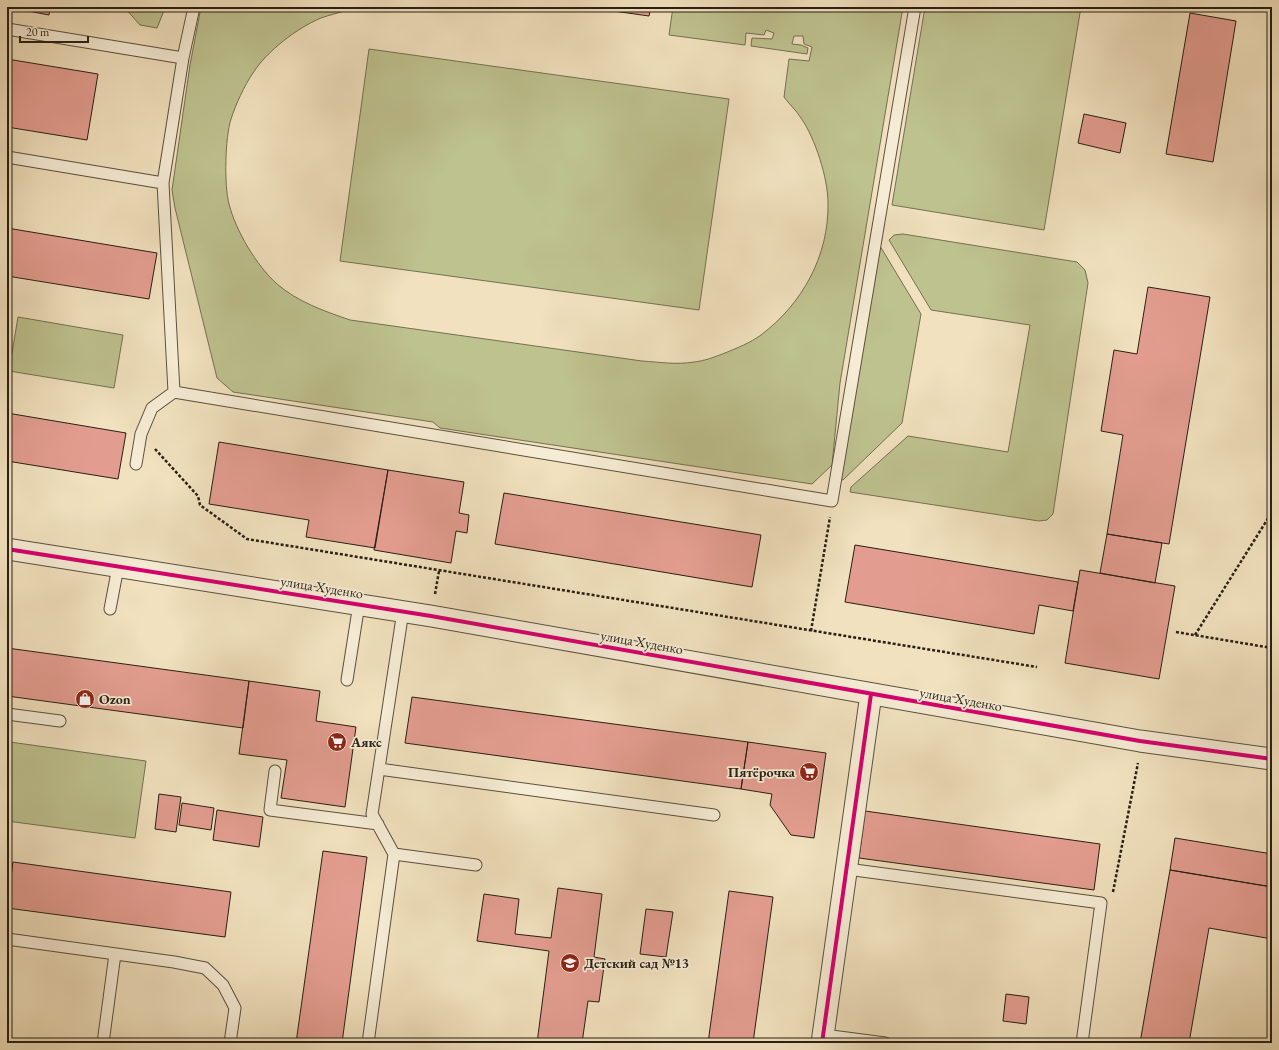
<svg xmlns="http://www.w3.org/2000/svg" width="1279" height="1050" font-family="'EB Garamond',serif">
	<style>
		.green { fill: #bec28f; stroke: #737052 }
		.building { fill: #e39d90; stroke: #281f14 }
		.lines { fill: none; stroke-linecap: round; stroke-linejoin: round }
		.lane-casing { stroke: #5a503e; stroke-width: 13 }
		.street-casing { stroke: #5a503e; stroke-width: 23 }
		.path { stroke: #281f14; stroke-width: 2.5; stroke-dasharray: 3 2; stroke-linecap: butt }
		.lane { stroke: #f6ecd5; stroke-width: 11 }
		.street { stroke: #f6ecd5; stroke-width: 21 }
		.cycleway-casing { stroke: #f6ecd5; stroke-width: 6 }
		.cycleway { stroke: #d6006c; stroke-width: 4 }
		.labels { text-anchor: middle; stroke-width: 3.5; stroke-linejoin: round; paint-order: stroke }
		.street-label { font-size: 14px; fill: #281f14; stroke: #f6ecd5 }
		.poi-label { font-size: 14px; font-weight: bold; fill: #281f14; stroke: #f6ecd5; text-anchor: start }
	</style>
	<rect width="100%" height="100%" fill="#f1e1be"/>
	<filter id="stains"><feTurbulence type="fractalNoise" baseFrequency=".005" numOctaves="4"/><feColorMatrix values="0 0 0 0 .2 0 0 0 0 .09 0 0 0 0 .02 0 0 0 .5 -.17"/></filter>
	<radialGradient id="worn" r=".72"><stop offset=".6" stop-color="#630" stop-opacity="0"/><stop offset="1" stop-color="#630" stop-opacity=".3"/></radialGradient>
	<path class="green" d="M124,7H165V8L157,28L140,25Z
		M201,7H347V10C339,13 329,15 321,18C297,28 267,51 253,73C244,86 236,104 231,119C225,138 224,185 229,204C236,231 256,265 277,284C298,302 324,311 350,320L642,361C659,362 676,365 694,362C704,361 715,357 725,353C737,348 750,343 761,335C802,304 829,256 828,203C828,178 815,138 801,118C796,110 789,104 784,97L789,59L809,61L812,47L804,44L803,36H794L792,44L801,45L808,48L807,54L751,46L752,38L772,39L774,33L766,30L764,35L746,33L745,45L669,35L673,7H903L840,383L832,465L812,484L440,428L433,422L233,392L217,378L175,208L172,190L190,65Z
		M925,7H1081L1044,230L892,205Z
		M369,49L729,99L699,310L340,261Z
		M903,234L1077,262L1085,270L1088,283L1053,514L1047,520L1039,521L850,492L851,487L908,436L1008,452L1030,325L931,310L889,240L894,235Z
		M880,246L921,314L902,423L843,480L839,478Z
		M18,317L123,335L114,388L9,371Z
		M10,742L146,761L135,838L7,821V766Z"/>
	<path class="building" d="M7,7H50L49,15Z
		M585,7H651L649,16Z
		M1190,13L1236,21L1213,162L1166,154Z
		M7,59L98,74L87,140L7,127Z
		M1084,114L1126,123L1120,153L1078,143Z
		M7,228L157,253L149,299L7,276Z
		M1148,287L1210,297L1169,544L1107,534L1123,435L1101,431L1114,350L1137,354Z
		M7,413L126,433L118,479L7,461Z
		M219,442L388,470L375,548L306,537L309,520L209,504Z
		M388,470L464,482L459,513L469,515L467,533L456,531L451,563L374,550Z
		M504,493L761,535L752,587L495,544Z
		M1107,534L1162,543L1155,583L1100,573Z
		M855,545L1078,582L1073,611L1039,605L1034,634L845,602Z
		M1080,570L1175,586L1159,679L1065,663Z
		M7,648L249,681L243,728L7,696Z
		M249,681L320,691L316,721L356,727L345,807L281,798L287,760L239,754Z
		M412,697L748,742L741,789L405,743Z
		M748,742L826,753L814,838L791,835L770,805L772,794L741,789Z
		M159,794L181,797L176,832L155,829Z
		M182,803L214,808L211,830L179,825Z
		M217,810L263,817L259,847L213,840Z
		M865,811L1100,844L1094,890L859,858Z
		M1175,838L1272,854V887L1170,870Z
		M323,851L367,857L342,1043H296Z
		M13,862L231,892L225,937L7,908Z
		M1170,870L1272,887V939L1209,928L1189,1043H1140Z
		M558,888L602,894L594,957L605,959L599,1002L588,1001L582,1043H537L549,951L477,941L484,894L519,899L515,934L551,938Z
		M729,891L773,897L753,1043H708Z
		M646,909L673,912L666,957L640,954Z
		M1006,994L1029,997L1026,1024L1003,1021Z"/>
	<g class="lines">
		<defs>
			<path id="lane" d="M7,29L183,58
				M7,157L163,183
				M174,392L163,183L183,58L194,7
				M136,464L141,434L152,408L174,392L832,501L915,7
				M110,609L118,567
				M347,680L359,604
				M7,714L60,721
				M379,769L714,815
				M275,771L270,810L378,824
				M394,854L476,865
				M847,869L1101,903L1082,1043
				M7,939L174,962L205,968L223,985L235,1008L230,1043
				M824,1035L885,1043
				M103,1043L115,954
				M368,1043L394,854L372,814L403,611"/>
			<path id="street" d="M7,549L431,616L1140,741L1272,759
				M822,1043L871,694"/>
		</defs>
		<use href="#lane" class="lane-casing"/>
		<use href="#street" class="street-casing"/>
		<path class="path" d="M155,449L198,496L200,505L247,539L1037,667
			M435,594L439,571
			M811,631L830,517
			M1176,632L1272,648
			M1195,635L1272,512
			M1113,892L1138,763"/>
		<use href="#lane" class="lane"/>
		<use href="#street" class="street"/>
		<defs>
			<path id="cycleway" d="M7,549L431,616L1140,741L1272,759
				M822,1043L871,694"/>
		</defs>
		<use href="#cycleway" class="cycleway-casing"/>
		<use href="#cycleway" class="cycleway"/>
	</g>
	<defs>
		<symbol id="shop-disc" viewBox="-11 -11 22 22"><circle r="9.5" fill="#8f2418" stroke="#f6ecd5"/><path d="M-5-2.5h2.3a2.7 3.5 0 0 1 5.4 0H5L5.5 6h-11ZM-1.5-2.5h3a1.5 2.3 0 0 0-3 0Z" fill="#fff"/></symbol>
		<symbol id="supermarket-disc" viewBox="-11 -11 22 22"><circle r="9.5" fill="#8f2418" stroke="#f6ecd5"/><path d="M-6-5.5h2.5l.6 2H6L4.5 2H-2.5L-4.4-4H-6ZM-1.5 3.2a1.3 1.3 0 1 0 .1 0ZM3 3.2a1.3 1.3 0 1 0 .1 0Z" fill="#fff"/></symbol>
		<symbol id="school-disc" viewBox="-11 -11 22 22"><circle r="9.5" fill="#8f2418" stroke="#f6ecd5"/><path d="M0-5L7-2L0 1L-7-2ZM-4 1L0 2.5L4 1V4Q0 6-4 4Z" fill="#fff"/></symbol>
	</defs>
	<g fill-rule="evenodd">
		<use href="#shop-disc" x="74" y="688" width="22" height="22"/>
		<use href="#supermarket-disc" x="326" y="731" width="22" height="22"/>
		<use href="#supermarket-disc" x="798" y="761" width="22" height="22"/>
		<use href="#school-disc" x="559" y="952" width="22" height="22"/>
	</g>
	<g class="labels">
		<g class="street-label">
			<text transform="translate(322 587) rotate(9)" y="5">улица Худенко</text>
			<text transform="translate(642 642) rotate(10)" y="5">улица Худенко</text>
			<text transform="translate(961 699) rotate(10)" y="5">улица Худенко</text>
		</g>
		<g class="poi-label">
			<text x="99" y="704">Ozon</text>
			<text x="351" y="747">Аякс</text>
			<text x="795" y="777" text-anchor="end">Пятёрочка</text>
			<text x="584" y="968">Детский сад №13</text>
		</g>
	</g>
	<rect width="1279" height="1050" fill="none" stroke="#f1e1be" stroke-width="24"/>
	<rect x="8" y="8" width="1263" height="1034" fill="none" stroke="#281f14" stroke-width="2"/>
	<rect x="12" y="12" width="1255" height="1026" fill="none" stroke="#281f14"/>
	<path d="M20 36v6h68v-6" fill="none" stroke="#281f14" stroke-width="2"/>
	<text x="26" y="36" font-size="12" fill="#281f14" stroke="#f6ecd5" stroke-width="3" paint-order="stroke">20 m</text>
	<rect width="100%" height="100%" filter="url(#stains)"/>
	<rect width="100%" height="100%" fill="url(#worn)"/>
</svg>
